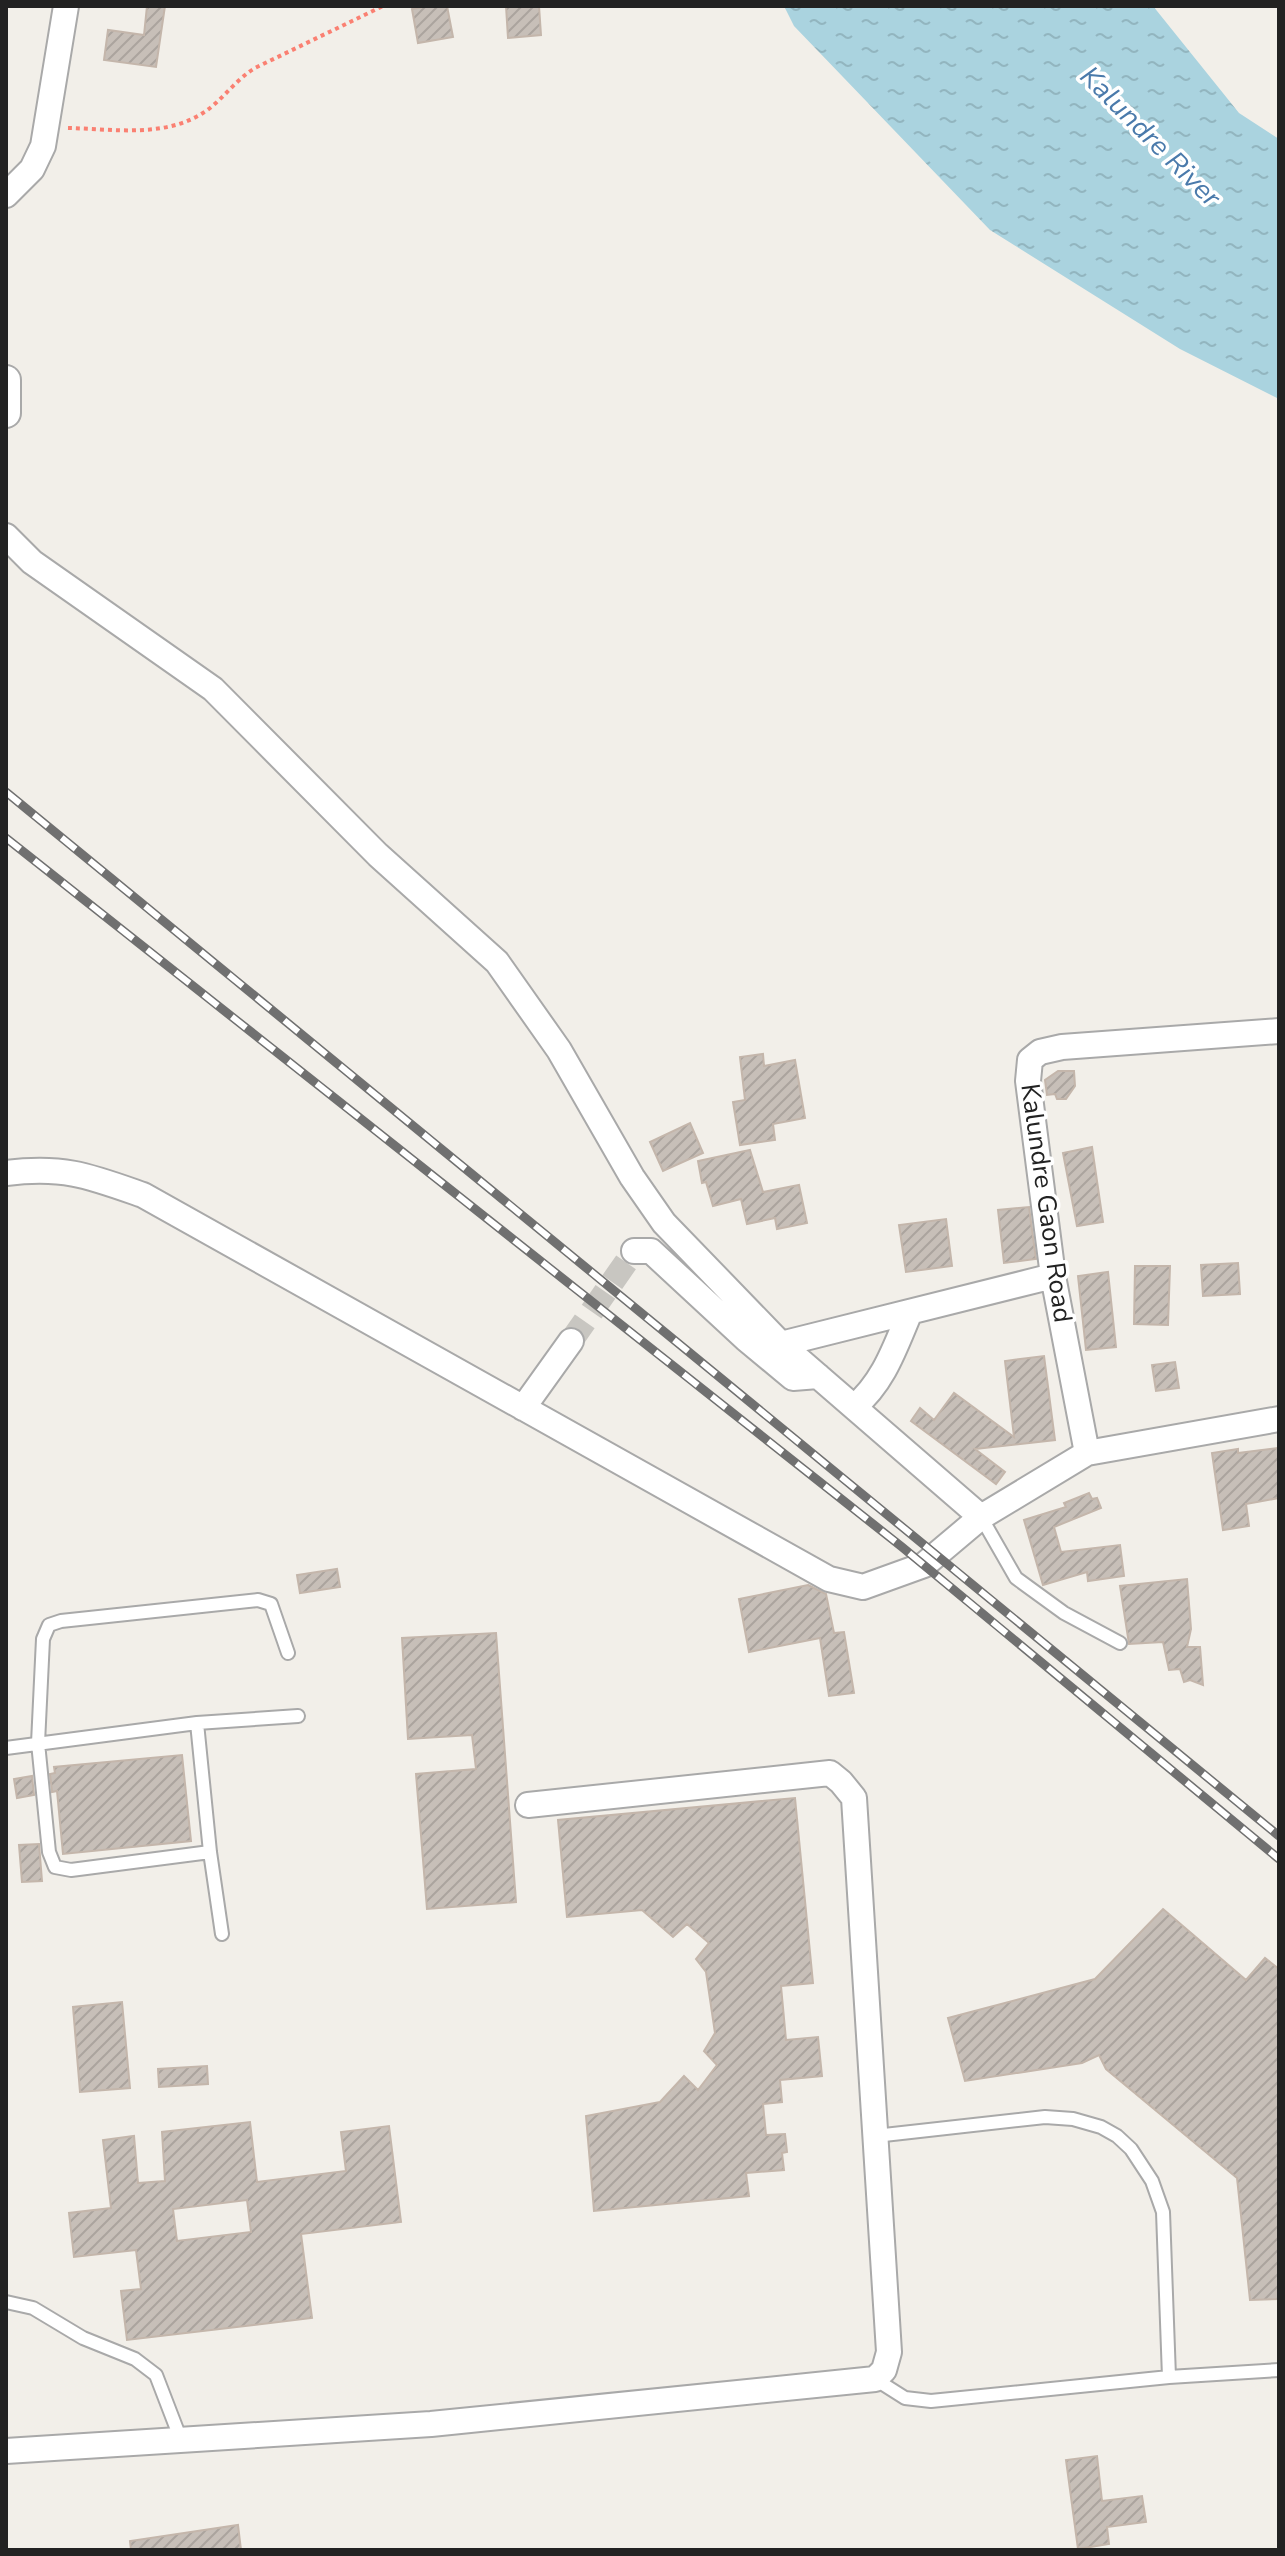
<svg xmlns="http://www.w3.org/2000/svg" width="1285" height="2556" font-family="'Nunito Sans',sans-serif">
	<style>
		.water { fill: url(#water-ripples) }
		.building { fill: url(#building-hatch); stroke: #c4b6ab; stroke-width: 2; fill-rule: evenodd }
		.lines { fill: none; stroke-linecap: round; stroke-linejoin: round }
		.minor-tunnel { stroke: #c8c6c1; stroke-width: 24; stroke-dasharray: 24 12; stroke-linecap: butt }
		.service-casing { stroke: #a9a9a9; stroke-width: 16 }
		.minor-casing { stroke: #a9a9a9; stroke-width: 28 }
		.tertiary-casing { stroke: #a9a9a9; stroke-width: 32 }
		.path { stroke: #fa8072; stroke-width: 4; stroke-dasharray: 4 4; stroke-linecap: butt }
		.service { stroke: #fff; stroke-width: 12 }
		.minor { stroke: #fff; stroke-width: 24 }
		.tertiary { stroke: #fff; stroke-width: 28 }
		.rail-casing { stroke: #707070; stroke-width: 9 }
		.rail { stroke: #fff; stroke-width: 6; stroke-dasharray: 18; stroke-linecap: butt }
		.labels { text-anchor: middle; stroke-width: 7; stroke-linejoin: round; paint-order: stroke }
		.street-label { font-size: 26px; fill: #222; stroke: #fff }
		.water-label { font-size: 28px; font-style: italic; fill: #4a7aab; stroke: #fff }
	</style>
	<defs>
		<pattern id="water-ripples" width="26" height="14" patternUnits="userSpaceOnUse" patternTransform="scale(2)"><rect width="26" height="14" fill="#aad3df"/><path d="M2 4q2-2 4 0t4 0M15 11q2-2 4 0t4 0" fill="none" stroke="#92b5bf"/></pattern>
		<pattern id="building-hatch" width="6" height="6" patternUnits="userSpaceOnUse" patternTransform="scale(2)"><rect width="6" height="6" fill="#c7bfb8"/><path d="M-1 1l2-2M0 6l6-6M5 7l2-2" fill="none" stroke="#aba49e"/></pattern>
	</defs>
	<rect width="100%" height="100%" fill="#f2efe9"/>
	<path class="water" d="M784,6H1153L1239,113L1279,139V399L1180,349L990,230L794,26Z"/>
	<path class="building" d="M147,6H165L156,67L104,60L108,30L144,35Z
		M429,6H447L453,37L418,43L412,9Z
		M506,6H539L541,35L508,38Z
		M763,1054L764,1066L795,1060L805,1118L773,1124L775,1140L740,1145L733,1102L745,1100L740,1057Z
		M1058,1071H1074L1075,1086L1066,1099H1057L1055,1094L1047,1095L1045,1080Z
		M690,1123L703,1153L663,1171L650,1142Z
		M1092,1147L1103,1222L1077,1226L1063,1153Z
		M750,1150L763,1192L799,1185L807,1223L777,1229L775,1218L747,1224L741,1199L713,1206L706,1182L702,1183L698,1161Z
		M1029,1207L1036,1259L1004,1263L998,1210Z
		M946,1219L952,1266L906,1272L899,1225Z
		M1238,1263L1240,1294L1203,1296L1201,1265Z
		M1135,1266H1170L1168,1325L1134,1324Z
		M1108,1272L1116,1347L1086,1350L1078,1276Z
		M1044,1356L1055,1440L975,1449L1005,1472L996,1484L911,1421L920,1408L934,1420L954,1393L1014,1437L1005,1361Z
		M1175,1362L1179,1388L1156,1391L1152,1365Z
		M1279,1448V1498L1246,1504L1249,1526L1223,1530L1212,1453L1238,1449V1453Z
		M1089,1493L1092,1499L1097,1498L1101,1508L1054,1527L1061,1552L1120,1545L1124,1576L1088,1581L1087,1572L1043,1585L1024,1520L1066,1507L1064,1503Z
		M337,1569L340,1587L300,1593L297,1575Z
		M1187,1579L1191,1629L1187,1647H1200L1203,1685L1190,1680L1184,1682L1180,1669L1169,1670L1163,1642L1129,1644L1120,1586Z
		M808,1585L826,1594L834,1633L844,1632L854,1693L829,1696L820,1638L749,1652L739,1599Z
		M496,1633L516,1902L427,1909L416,1774L476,1769L472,1735L408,1739L402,1638Z
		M182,1755L191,1841L63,1854L57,1791L52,1792L50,1774L55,1773L54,1767Z
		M32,1776L34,1795L17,1798L14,1779Z
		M795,1798L813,1983L781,1986L786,2040L818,2037L822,2076L780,2080L782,2102L763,2104L766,2135L785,2134L787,2152L782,2153L784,2170L746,2173L749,2196L594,2211L586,2116L660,2102L684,2076L698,2090L717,2065L704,2051L715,2033L706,1972L696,1959L709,1943L687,1924L673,1937L642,1910L567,1917L558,1820Z
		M39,1844L42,1881L22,1882L19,1845Z
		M1163,1909L1246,1980L1265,1958L1279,1969V2299L1250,2300L1237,2178L1106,2069L1099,2055L1082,2063L965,2081L948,2018L1095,1979Z
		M122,2002L130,2088L80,2092L73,2007Z
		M207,2066L208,2084L159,2087L158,2069Z
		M250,2122L257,2182L346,2171L341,2132L389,2126L401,2222L301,2234L312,2318L127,2340L121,2291L141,2289L136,2250L74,2257L69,2213L111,2208L103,2140L134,2136L138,2183L165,2181L162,2132ZM247,2200L251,2232L177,2241L173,2209Z
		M1097,2456L1102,2501L1142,2496L1146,2522L1107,2527L1109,2544L1078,2549L1066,2460Z
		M238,2525L241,2550H131L130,2541Z"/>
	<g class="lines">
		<path class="minor-tunnel" d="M571,1341L634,1251"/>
		<defs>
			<path id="service" d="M981,1517L1016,1578L1064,1613L1120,1643
				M197,1723L210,1852L222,1934
				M6,1748L197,1723L298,1716
				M210,1852L71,1870L55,1867L49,1852L38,1743L43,1639L49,1625L61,1621L258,1600L271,1604L288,1653
				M6,2302L33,2308L83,2338L135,2359L156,2375L181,2440
				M1169,2377L1279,2370
				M875,2379L905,2398L931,2401L1169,2377L1163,2212L1152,2181L1131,2149L1117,2136L1101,2127L1073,2119L1045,2117L875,2136"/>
			<path id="minor" d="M6,195L32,169L43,146L66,6
				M6,536L32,562L213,689L378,855L497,962L559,1050L632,1177L664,1223L781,1344L981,1517
				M6,1173C65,1166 89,1176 143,1195L829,1579L863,1587L924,1565L981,1517L1087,1453L1279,1419
				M634,1251H651L746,1339L793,1378L818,1376
				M781,1344L1053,1276
				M854,1407C884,1382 895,1347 910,1312
				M523,1408L571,1341
				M1087,1453L1053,1276L1028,1081L1030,1060L1040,1052L1062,1047L1279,1031
				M6,2451L431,2424L875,2379L884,2370L889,2352L854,1798L841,1782L830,1773L528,1805"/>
			<path id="tertiary" d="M6,380V413"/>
		</defs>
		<use href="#service" class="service-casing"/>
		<use href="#minor" class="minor-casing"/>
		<use href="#tertiary" class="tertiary-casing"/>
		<path class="path" d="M68,128C113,129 163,138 203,113C222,101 235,80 255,68L383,6"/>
		<use href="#service" class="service"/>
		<use href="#minor" class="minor"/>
		<use href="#tertiary" class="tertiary"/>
		<defs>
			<path id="rail" d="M6,792L1279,1836
				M6,838L902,1547L1279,1859"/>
		</defs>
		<use href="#rail" class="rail-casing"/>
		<use href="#rail" class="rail"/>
	</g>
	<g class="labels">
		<g class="street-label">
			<text transform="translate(1047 1203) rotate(82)" y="9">Kalundre Gaon Road</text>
		</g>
		<g class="water-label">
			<text transform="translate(1151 136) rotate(45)" y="10">Kalundre River</text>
		</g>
	</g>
	<rect width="1285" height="2556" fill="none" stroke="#222222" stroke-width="16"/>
</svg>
